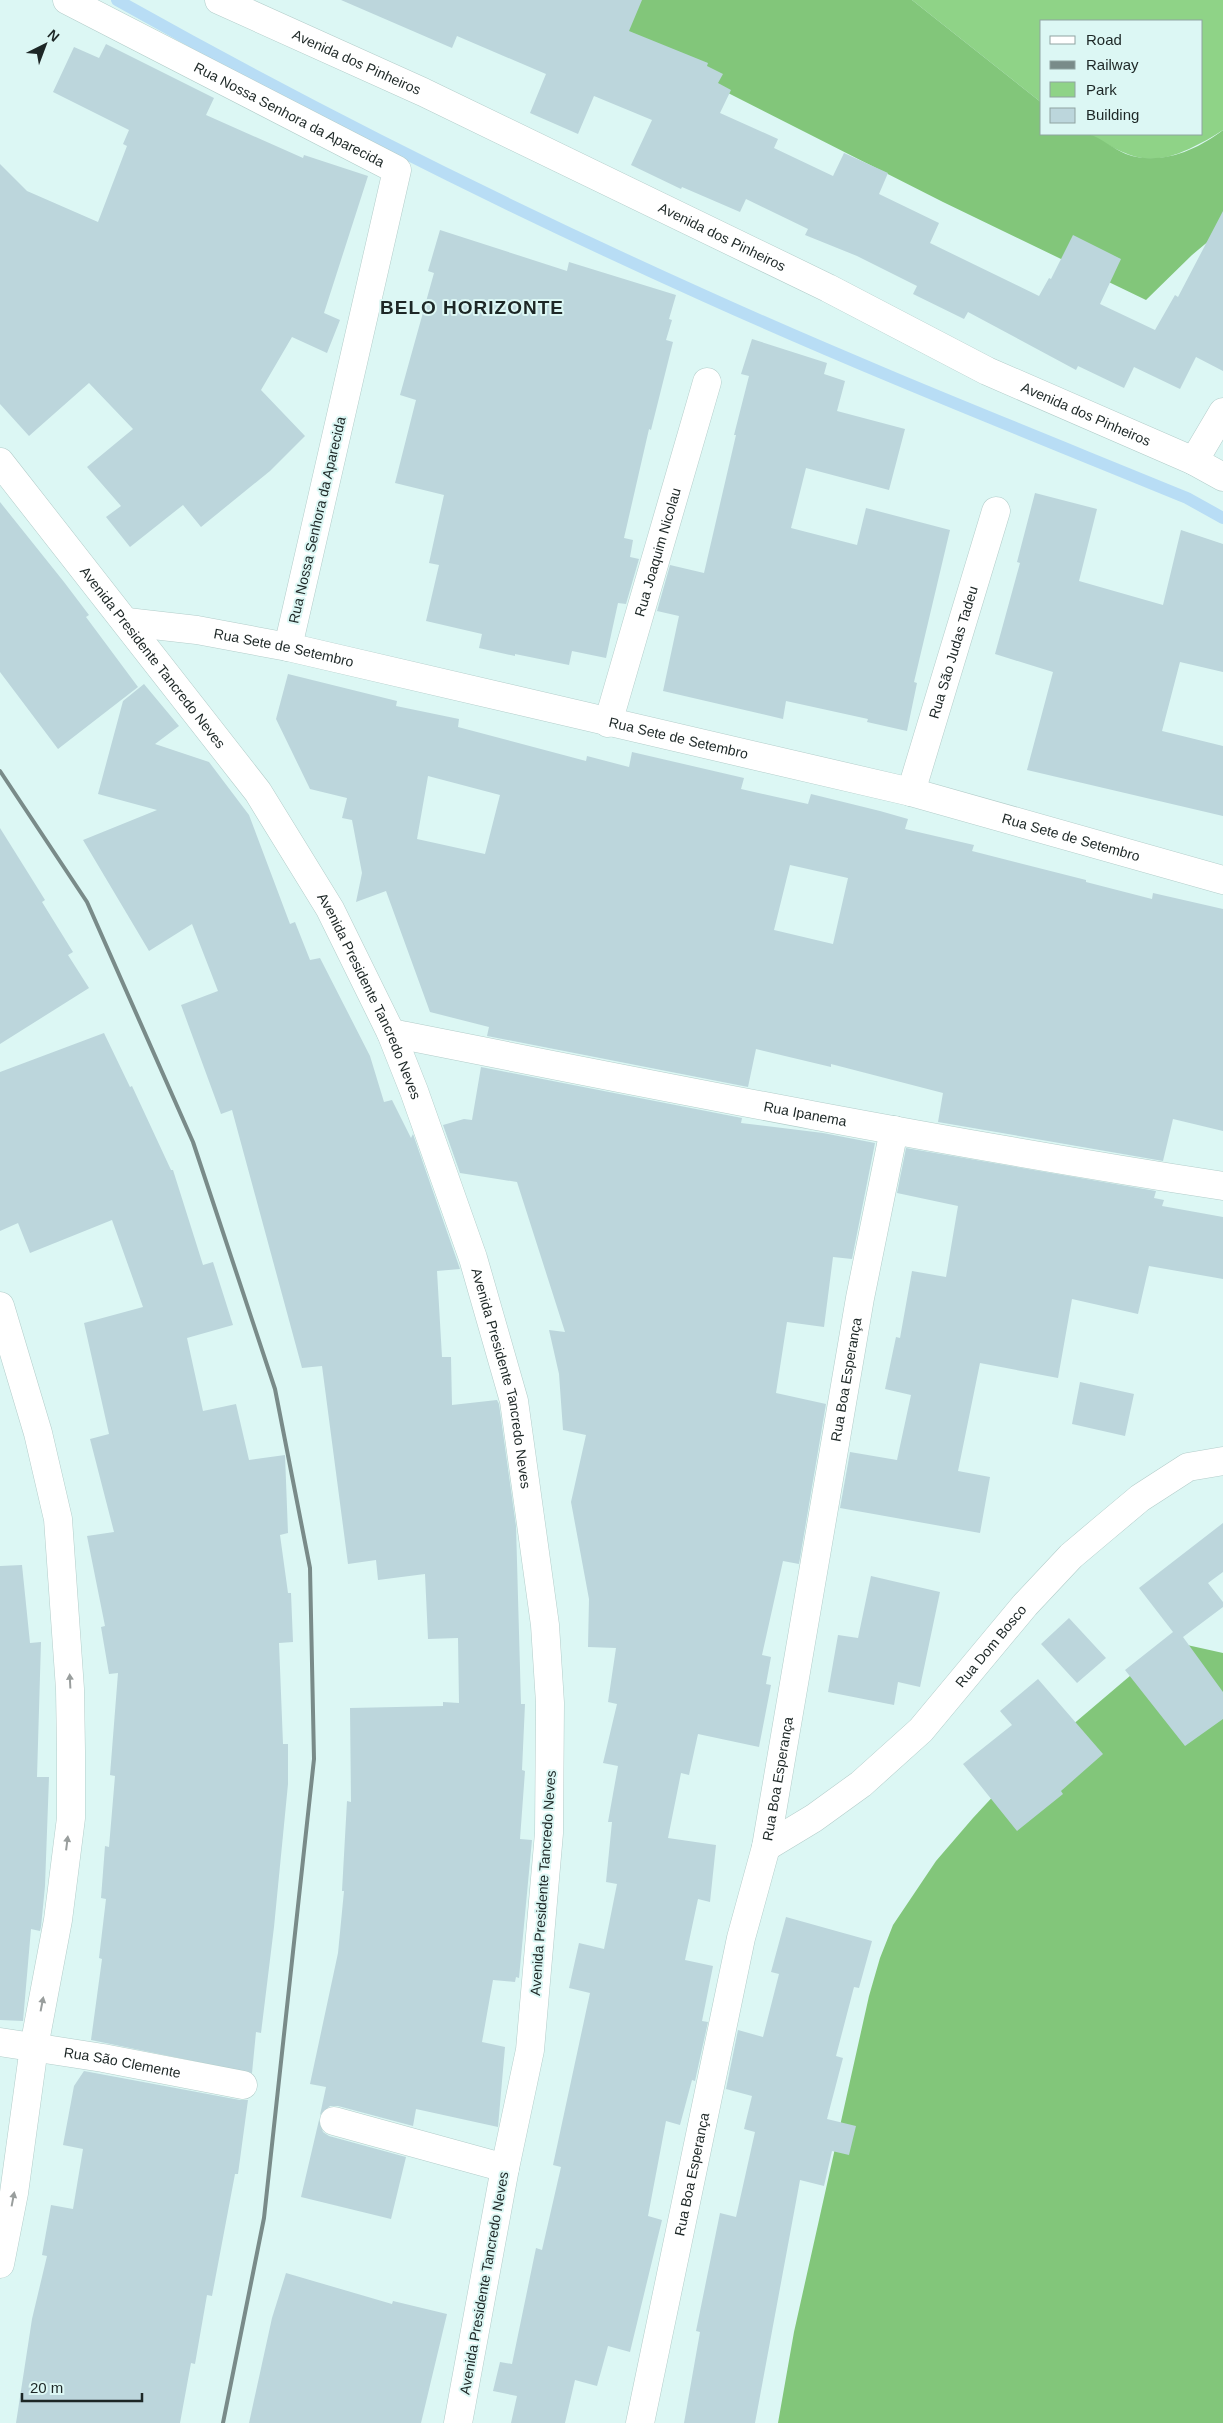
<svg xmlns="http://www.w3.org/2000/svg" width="1223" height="2423" font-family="Helvetica,sans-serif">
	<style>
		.green { fill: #8fd387 }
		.forest { fill: #82c67a }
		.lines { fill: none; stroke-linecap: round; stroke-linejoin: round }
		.stream { stroke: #b8ddf5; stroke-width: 12 }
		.building { fill: #bcd6dc; fill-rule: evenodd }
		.minor-casing { stroke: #b3cdca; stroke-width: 29 }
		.tertiary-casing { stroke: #b3cdca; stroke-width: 29 }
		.minor { stroke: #fff; stroke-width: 28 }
		.tertiary { stroke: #fff; stroke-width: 28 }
		.rail { stroke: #798b89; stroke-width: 4 }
		.oneway { fill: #999e9d }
		.labels { text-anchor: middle; stroke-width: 4; stroke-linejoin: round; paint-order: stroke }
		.street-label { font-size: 14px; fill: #1d2726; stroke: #dcf7f4 }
		.district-label { font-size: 19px; font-weight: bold; letter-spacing: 1px; fill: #1d2726; stroke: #dcf7f4 }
	</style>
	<rect width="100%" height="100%" fill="#dcf7f4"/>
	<path class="green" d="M912,0H1223V130C1213,137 1201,143 1189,149C1145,169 1127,155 1088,134H1202V21H1042V103Z"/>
	<path class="forest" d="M545,0H912L1042,103V134C1056,134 1075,130 1088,134C1102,138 1113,149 1126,154C1159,166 1196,151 1223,130V229L1192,255L1146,300L943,202Z
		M1187,1645L1223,1653V2423H778L794,2332L869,1996L880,1958L893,1925L936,1861L973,1818L1011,1777L1144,1664Z"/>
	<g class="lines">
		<path class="stream" d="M117,0C309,108 505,206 705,296C864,368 1026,432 1187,498L1223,518"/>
	</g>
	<path class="building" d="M341,0H642L629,31L708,63L707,66L723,74L718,83L731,90L720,113L778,139L774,148L833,176L844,153L888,173L879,194L939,223L930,243L1039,296L1049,278L1051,279L1073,235L1121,259L1100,304L1155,330L1175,295L1178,297L1223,211V371L1196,357L1180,389L1134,367L1124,388L1078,366L1076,370L968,312L964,319L913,294L917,286L857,256L805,235L808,229L746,199L740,212L682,187L681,189L631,165L652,120L594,96L578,134L530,113L546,74L457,36L452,48Z
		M106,44L214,98L206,115L303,158L304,155L368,176L324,313L340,320L327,353L292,337L261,390L305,436L270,471L201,527L183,505L130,547L106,517L121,506L87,467L133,429L89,383L29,436L0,404V164L27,191L98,222L127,146L123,144L129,130L53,92L74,47L99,58Z
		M440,230L567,271L569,262L676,295L669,319L672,320L666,340L673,342L651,430L649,429L624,538L633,540L630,557L639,559L626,604L618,603L606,658L572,651L569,665L515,654V656L479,648L482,634L426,621L439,565L429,563L444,495L395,483L416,400L400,395L434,273L428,271Z
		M752,339L827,363L824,374L845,381L837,411L905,429L889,490L806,468L791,528L857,545L866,508L950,530L914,682L917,683L907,731L867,722L868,719L786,701L783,719L663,691L679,616L657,611L670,565L704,573L736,435H734L749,376L741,374Z
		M1035,493L1097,509L1079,581L1163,605L1181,530L1223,544V672L1180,662L1162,731L1223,746V816L1027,770L1053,672L995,654L1020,563L1017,562Z
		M0,502L64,582L89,615L86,617L138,687L58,749L0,672Z
		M288,674L397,701L396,706L459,719L458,727L586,761L587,756L629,767L632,752L744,778L741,789L808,804L811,794L880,811L908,819L905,829L974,845L972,851L1086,880V882L1152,899L1153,893L1223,909V1131L1173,1119L1163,1161L938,1122L943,1093L831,1064V1067L756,1049L748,1087L487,1036L489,1027L430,1012L386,891L356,902L362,873L352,820L342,818L347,798L310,789L276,719ZM428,776L500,795L485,854L417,839ZM790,865L848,878L833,944L774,930Z
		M144,684L179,726L155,744L209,762L249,815L290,924L295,922L310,960L320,958L370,1056L384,1102L392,1100L411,1138L413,1134L460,1269L437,1271L442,1357H451L452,1405L497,1400L499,1404L516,1526L521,1704H525L522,1770L525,1771L520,1839L532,1840L519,1978L516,1977L515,1982L493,1980L482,2042L505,2047L498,2127L416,2109L413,2126L338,2106H330L320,2115L326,2087L310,2084L338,1953L344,1891H342L347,1801L351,1802L350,1708L443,1706V1702L459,1703L458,1638L428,1639L425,1574L378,1580L376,1560L348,1564L322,1366L302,1368L232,1110L221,1114L181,1005L218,991L192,924L149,951L83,840L157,810L98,794L123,701Z
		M0,828L45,900L42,902L73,952L68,955L89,988L0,1044Z
		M104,1033L130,1087L132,1086L171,1170H173L203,1265L213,1262L233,1325L187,1338L203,1411L236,1404L249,1460L285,1455L288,1533L280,1535L288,1593H291L293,1642L279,1643L283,1744H288V1784L274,1927L261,2033L256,2032L252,2073L91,2040L102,1959L99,1958L106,1899L101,1898L105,1846L109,1847L115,1776L110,1775L118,1673L109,1674L101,1627L105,1626L87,1536L114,1532L90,1439L109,1434L84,1323L143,1307L112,1220L30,1253L18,1223L0,1231V1072Z
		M481,1067L742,1118L741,1123L823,1133L875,1143L852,1259L833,1257L824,1327L787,1322L776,1393L826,1404L799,1564L783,1561L762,1655L771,1657L766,1684L771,1685L759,1747L698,1734L689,1775L681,1773L668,1838L716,1845L710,1902L698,1899L685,1960L713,1966L702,2021L708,2022L695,2081L692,2080L680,2125L666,2121L648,2216L662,2220L630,2352L608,2346L597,2386L575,2380L565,2423H511L517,2396L493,2391L500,2362L512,2364L536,2248L542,2250L561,2167L553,2165L590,1993L569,1988L579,1943L604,1949L617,1884L606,1882L612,1822H608L618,1766L603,1763L617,1704L608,1702L616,1648L588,1647L589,1599L571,1502L586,1435L563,1430L559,1374L549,1330L565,1332L517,1182L460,1173L443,1125L464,1119L472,1120Z
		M906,1148L1156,1191L1154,1198L1164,1200L1162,1206L1223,1217V1279L1149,1266L1138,1314L1072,1299L1058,1378L980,1363L958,1471L990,1477L980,1533L840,1508L850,1452L897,1460L911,1395L885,1389L896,1337L900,1338L912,1271L946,1277L958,1206L897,1193Z
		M1080,1382L1134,1394L1125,1436L1072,1424Z
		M1223,1523V1572L1208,1583L1223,1602V1607L1183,1637L1223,1692V1719L1185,1746L1125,1670L1173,1632L1139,1588Z
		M22,1565L30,1643L41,1642L37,1777H49L45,1886L41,1927L40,1931L31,1929L23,2021L0,2020V1566Z
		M871,1576L940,1592L920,1687L898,1682L894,1705L828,1692L838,1635L858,1638Z
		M1069,1618L1106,1658L1077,1683L1041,1644Z
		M1038,1679L1103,1754L1061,1791L1063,1794L1017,1831L963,1764L1012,1725L1000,1711Z
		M786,1917L872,1941L859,1988L854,1987L836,2056L843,2058L827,2119L856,2126L849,2155L832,2151L824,2186L800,2180L755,2423H684L700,2332L696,2331L720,2213L736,2217L755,2132L744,2129L752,2096L726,2089L738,2030L763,2037L779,1974L771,1972Z
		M84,2071L240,2100H248L238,2174H235L212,2296L207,2295L195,2364L191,2363L180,2423H16L32,2319L47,2256L42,2255L51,2205L73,2209L83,2149L63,2145L74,2086Z
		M319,2120L323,2132L329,2136L406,2157L391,2219L301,2197Z
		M286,2273L392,2304L393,2301L447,2314L421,2423H249L272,2318Z"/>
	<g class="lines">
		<defs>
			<g id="minor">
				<path id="s1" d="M67,0L397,170L288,647"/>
				<path id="s2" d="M219,0L423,92L828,288L987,371L1194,461L1223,477"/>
				<path d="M1194,461L1223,412"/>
				<path id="s3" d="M127,622L197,630L288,647L911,792L1223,880"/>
				<path id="s4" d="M608,723L707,382"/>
				<path id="s5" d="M911,792L996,511"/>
				<path id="s6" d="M391,1033C668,1088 944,1143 1223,1186"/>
				<path d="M0,1306L38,1433L58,1519L70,1689L71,1751V1818L58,1920L34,2047L14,2193L0,2264"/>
				<path id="s7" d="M766,1847L814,1818L861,1784L921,1730L1025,1605L1071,1556L1103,1529L1140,1498L1188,1467L1223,1461"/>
				<path id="s8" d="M0,2042L103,2058L243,2085"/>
				<path d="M334,2121L505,2168"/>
				<path id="s9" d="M640,2423L741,1938L766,1847L860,1298L894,1130"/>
			</g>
			<g id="tertiary">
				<path id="s10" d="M0,462L258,792L330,909L391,1033L414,1091L473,1258L514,1401L545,1625L550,1703L549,1833L530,2050L505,2168L458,2423"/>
			</g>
		</defs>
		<use href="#minor" class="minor-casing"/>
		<use href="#tertiary" class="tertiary-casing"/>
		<use href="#minor" class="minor"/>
		<use href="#tertiary" class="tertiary"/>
		<path class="rail" d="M0,771L87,902L193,1142L275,1389L310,1568L314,1759L264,2218L223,2423"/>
	</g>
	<defs><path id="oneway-solid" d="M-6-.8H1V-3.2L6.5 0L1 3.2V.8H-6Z" transform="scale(1.25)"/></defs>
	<g class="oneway">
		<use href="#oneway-solid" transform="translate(70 1681) rotate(-93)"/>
		<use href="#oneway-solid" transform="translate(67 1843) rotate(-83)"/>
		<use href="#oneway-solid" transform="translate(42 2004) rotate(-79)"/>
		<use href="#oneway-solid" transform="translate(13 2199) rotate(-79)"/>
	</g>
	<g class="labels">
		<g class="street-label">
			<text dy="5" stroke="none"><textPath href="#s2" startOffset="151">Avenida dos Pinheiros</textPath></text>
			<text dy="5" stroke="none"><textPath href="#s1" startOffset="250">Rua Nossa Senhora da Aparecida</textPath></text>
			<text dy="5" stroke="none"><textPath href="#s2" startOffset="556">Avenida dos Pinheiros</textPath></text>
			<text dy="5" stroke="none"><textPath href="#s2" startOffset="961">Avenida dos Pinheiros</textPath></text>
			<text transform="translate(317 520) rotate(-77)" y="5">Rua Nossa Senhora da Aparecida</text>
			<text dy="5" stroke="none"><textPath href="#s4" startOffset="178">Rua Joaquim Nicolau</textPath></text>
			<text dy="5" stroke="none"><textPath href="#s3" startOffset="159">Rua Sete de Setembro</textPath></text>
			<text dy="5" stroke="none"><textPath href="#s5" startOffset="146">Rua São Judas Tadeu</textPath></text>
			<text dy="5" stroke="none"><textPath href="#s10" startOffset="248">Avenida Presidente Tancredo Neves</textPath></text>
			<text dy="5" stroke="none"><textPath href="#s3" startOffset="564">Rua Sete de Setembro</textPath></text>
			<text dy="5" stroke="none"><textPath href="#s3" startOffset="969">Rua Sete de Setembro</textPath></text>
			<text dy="5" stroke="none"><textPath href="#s10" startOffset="652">Avenida Presidente Tancredo Neves</textPath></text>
			<text dy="5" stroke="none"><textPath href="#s6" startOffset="422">Rua Ipanema</textPath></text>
			<text dy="5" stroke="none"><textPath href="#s10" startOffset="1058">Avenida Presidente Tancredo Neves</textPath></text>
			<text dy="5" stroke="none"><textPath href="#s9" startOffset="1064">Rua Boa Esperança</textPath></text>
			<text dy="5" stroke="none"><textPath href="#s7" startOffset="304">Rua Dom Bosco</textPath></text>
			<text dy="5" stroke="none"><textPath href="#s9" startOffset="659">Rua Boa Esperança</textPath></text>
			<text transform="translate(543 1883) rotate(-86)" y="5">Avenida Presidente Tancredo Neves</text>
			<text dy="5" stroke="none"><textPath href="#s8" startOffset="124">Rua São Clemente</textPath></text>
			<text dy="5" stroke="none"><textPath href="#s9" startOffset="254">Rua Boa Esperança</textPath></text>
			<text transform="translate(484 2283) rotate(-80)" y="5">Avenida Presidente Tancredo Neves</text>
		</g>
		<g class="district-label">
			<text x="472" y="314">BELO HORIZONTE</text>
		</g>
	</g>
	<rect x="1040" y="20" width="162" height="115" fill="#dcf7f4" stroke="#90a4a2"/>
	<rect x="1050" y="36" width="25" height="8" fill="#ffffff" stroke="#90a4a2"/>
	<text x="1086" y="45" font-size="15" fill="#1d2726">Road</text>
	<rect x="1050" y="61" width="25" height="8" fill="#798b89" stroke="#90a4a2"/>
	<text x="1086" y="70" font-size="15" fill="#1d2726">Railway</text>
	<rect x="1050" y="82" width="25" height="15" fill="#8fd387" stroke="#90a4a2"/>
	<text x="1086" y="95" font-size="15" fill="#1d2726">Park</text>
	<rect x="1050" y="108" width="25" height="15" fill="#bcd6dc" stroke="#90a4a2"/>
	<text x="1086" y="120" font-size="15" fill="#1d2726">Building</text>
	<g transform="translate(45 45) rotate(42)" stroke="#dcf7f4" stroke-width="4" paint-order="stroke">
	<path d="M0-4L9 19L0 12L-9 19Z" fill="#1d2726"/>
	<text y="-8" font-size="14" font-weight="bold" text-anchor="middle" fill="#1d2726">N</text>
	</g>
	<path d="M22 2393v8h120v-8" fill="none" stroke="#1d2726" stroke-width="2.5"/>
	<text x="30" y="2393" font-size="15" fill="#1d2726" stroke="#dcf7f4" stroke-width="4" paint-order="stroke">20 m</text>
</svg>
